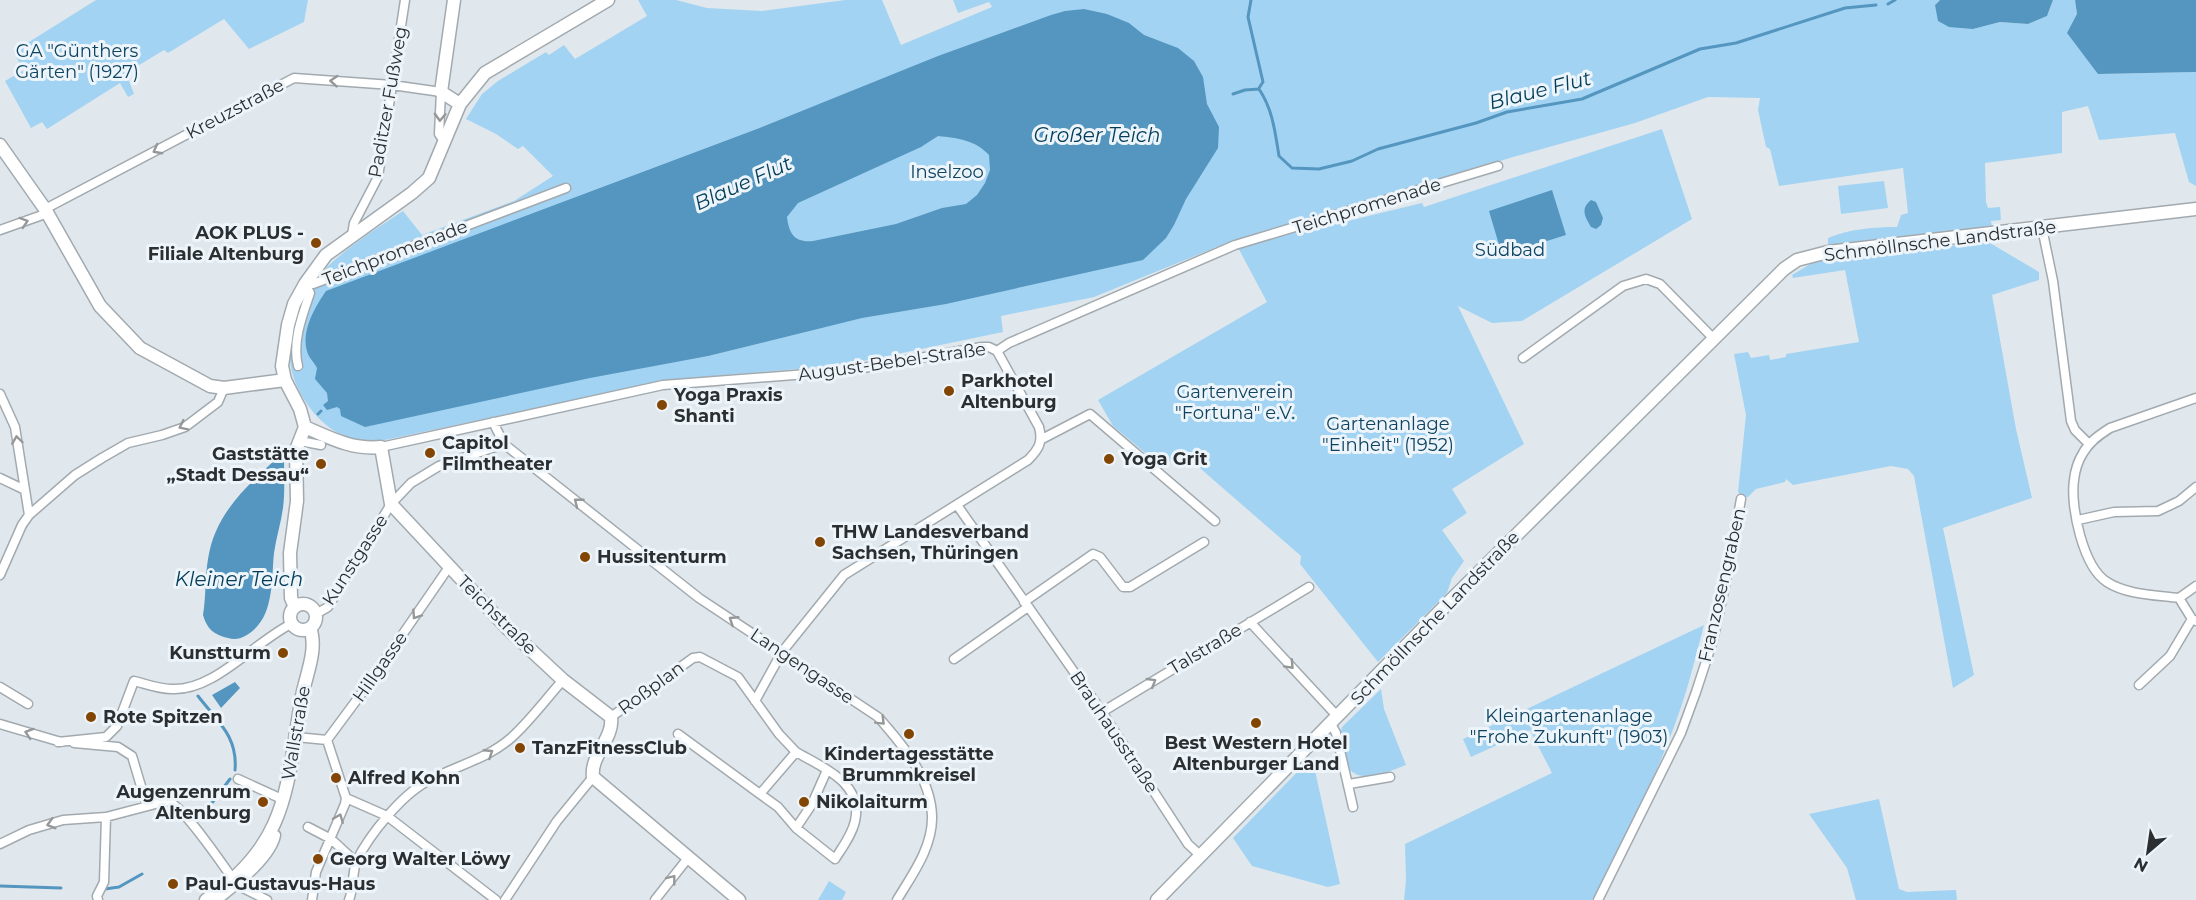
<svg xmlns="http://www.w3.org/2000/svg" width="2196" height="900" font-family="Montserrat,sans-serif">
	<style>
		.green { fill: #a3d3f2 }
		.water { fill: #5496bf; fill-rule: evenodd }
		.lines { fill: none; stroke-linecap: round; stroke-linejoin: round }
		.stream { stroke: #5496bf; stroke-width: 3 }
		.street-casing { stroke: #a2aaaf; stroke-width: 11 }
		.secondary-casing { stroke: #a2aaaf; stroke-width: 15 }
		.street { stroke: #fff; stroke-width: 8 }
		.secondary { stroke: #fff; stroke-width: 12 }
		.oneway { stroke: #969798 }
		.poi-dot { fill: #834503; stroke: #edf5fb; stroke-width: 2 }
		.labels { text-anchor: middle; stroke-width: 6; stroke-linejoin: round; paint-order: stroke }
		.park-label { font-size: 18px; fill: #0e4461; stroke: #edf5fb }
		.street-label { font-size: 18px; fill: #2c2f31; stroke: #edf5fb }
		.poi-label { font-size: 18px; font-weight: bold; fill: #2c2f31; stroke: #edf5fb; text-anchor: start }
		.water-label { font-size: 20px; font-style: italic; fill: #033d59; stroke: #edf5fb }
	</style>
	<rect width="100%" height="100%" fill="#e0e8ed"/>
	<path class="green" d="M96,0H308L304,22L249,49L224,19L168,53L164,50L126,73L134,94L128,97L120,83L47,129L42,122L31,128L5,81L24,70L13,52Z
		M638,0H676L707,8L762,11L845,0H882L901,45L992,7L989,2L958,13L953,0H1940L1935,5L1973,29L2000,22L2028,24L2047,16L2053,0H2075L2077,14L2098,74L2196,72V186L2189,182L2175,133L2099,140L2088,106L2062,112V153L1985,163L1986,202L1988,208L2000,207L2001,220L1991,221L1992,227L1828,245V238C1849,229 1874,227 1897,227L1901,215L1908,213L1903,168L1779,186L1770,149L1766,147L1758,110L1760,98L1708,97L1635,123L1513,157L1320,217L1323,227L1422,203L1424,207L1662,129L1692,219L1522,321L1492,323L1458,306L1524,444L1452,489L1467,513L1442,530L1464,561L1452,578L1447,593L1378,662L1300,564L1301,556L1194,463L1186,452L1161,466L1113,426L1098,400L1267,302L1234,240L1094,297L1001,316L1003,332L844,365L668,380L371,443C361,441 349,438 340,434C315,422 292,388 290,360C289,344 293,326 299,311C302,303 305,292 310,286C335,254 370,233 403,211L422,235L514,201L553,176L523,146L518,149L496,134L466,119L482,94L498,81L546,52L549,55L564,45L575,59L647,16Z
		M1884,181L1888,208L1841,214L1838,186Z
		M1987,242L1990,243L2039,272V280L1992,295L2016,429L2032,498L1943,528L1974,675L1953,688L1914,476L1908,469L1891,466L1793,485L1786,479L1785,482L1756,489L1748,497H1742L1738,492L1746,415L1734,354L1748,352L1751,358L1769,355L1770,360L1786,357V354L1859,342L1845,270L1793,278L1792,275L1812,263L1835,258Z
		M1704,625C1696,655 1689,685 1679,713C1656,778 1625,840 1592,900H1404L1406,880L1405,844L1552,773L1530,730L1471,757L1463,739Z
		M1381,689L1384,709L1406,765C1392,770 1363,784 1350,770L1340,735L1342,727Z
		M1312,757L1340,884L1328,887L1252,866L1233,838Z
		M1879,799L1899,889L1907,892L1956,890L1957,900H1856L1847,868L1809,814Z
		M829,881L846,892L842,900H818Z"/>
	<path class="water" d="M1940,0H2053L2047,16L2028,24L2000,22L1973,29L1949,27L1938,21L1935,5Z
		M2075,0H2196V72L2098,74L2067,33L2077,14Z
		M1084,9L1107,14L1129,23L1144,35L1178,48L1194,61L1203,77L1207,104L1219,127L1218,148L1186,199L1174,225L1166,238L1143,260L946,304L862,318L708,356L590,378L365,427L341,416L340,409L337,407L327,410L323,405L328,401L327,393L315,379L317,368C314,362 308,357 307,351C301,331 315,307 326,291L757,129L938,56L1051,15L1065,11ZM938,136C958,138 975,140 989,155L990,170L985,183L977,195L966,204L942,208L896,224L813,241C795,243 789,234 787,217L798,203L921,147Z
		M1552,190L1566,235L1502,255L1489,211Z
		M1591,200L1596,202L1603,218L1601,225L1596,229L1591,227C1585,217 1580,209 1591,200Z
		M277,458L284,462C284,477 285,493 283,508C281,523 276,538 274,553C271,581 275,620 245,636C240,639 234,640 228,638C214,635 207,629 203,615C206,596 205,577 208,559C215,514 245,488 277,458Z
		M235,682L240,688L221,708L212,695Z"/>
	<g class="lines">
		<path class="stream" d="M1251,0L1248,17L1263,82L1259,88
			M1888,4L1895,0
			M1233,94L1245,90L1259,89C1273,110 1275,132 1279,156L1292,168L1319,169L1352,161L1378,149L1476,123L1507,112L1582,99L1700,49L1736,43L1845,8L1876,5
			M318,414L321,411
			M198,696C217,721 238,736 235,770
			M199,820L230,779
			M0,886L61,888
			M105,889L119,887L142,874"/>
		<defs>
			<path id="street" d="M45,209L294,78L392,85L441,92L439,134L444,141
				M2042,228L2053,281L2071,421L2075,430L2089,444
				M0,230L48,213
				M352,235L354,223L378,177L405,0
				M305,284H313L566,188
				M997,351L1009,343L1235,245L1498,166
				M1523,358L1623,286L1646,279L1660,284L1714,339
				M298,366C292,342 302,316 310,293L305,284
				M0,394L15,427L29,515L22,525L0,575
				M2196,398L2110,428C2099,435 2089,442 2083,453C2078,461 2075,471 2074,480C2070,506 2083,567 2107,582C2127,595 2156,595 2179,598L2196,586
				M493,422L504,444L699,598L878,717C902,744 931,778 932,816C933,847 912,875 897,900
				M1042,439L1090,414L1215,521
				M300,441L321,445
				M381,447L663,385L846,371L982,347H989L997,351
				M0,478L23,489
				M957,505L1102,712L1188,844L1201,856
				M29,515L75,475L102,458L128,443L162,435L185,427L218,402L224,388
				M2078,520L2114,512L2158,511L2179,501L2196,487
				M2179,598L2192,619L2196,621
				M1024,602L1093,554L1100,557L1123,587H1130L1204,542
				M316,614L328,607L391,504L411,483L439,466L504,444
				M1250,622L1338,717
				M954,659L1028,607
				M2139,685L2170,656L2192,619
				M0,687L28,704
				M755,701L782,652L844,575L1028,460C1039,449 1043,442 1039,427L997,351
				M1102,712L1309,587
				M611,717L693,658L700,657L738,677L779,734L796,752
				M0,724L61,742
				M1331,724L1336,733L1353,807
				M678,734L760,794
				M296,737L327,740
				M327,740L367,686L449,567
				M58,742L106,737L117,726L134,681C146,684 159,689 171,689C214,692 255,641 293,623
				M74,743L118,747L132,756L147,806
				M796,752C822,767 864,783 855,821C852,835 842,848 835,859L796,828L778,807L760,794Z
				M238,779L284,800
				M1349,784L1390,777
				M346,798L387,816L496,900
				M308,827L331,839L356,862
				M796,828L812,804L827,770
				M0,844L29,830L63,820L106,817L167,801C182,804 222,864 233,879
				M237,885L267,900
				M98,900L97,896L104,882L106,817
				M218,900C235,886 272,858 276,835L270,832
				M312,900L316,872L345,804L346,798L327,740
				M349,900C354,888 352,870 357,860C370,834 401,796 426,782C454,766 486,760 511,738C530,721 546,699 563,680
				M505,900L557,821L593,777
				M655,900L688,858
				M1598,900L1681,733L1696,692L1713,640L1725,586L1741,499"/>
			<path id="secondary" d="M454,0L441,92L460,104
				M0,145L45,209L100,306L140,348L210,386L224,388L285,380
				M305,427C330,438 353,450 381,447L391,504L506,627L563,680L611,717C614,739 590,755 593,777L739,900
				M290 617a13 13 0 1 1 26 0a13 13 0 1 1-26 0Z
				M295,607L291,598L290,553L297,501L296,450L305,427L300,409L285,380L282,366L288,325L294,304L305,284L326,255L412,193L429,178L460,104L485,73L608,0
				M206,900C290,843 286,786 302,696C306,675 318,649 310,628
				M1157,900L1449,602L1784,269L1797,260L1828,252L2196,209"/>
		</defs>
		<use href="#street" class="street-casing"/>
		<use href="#secondary" class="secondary-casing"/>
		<use href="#street" class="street"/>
		<use href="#secondary" class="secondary"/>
	</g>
	<defs><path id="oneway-chevron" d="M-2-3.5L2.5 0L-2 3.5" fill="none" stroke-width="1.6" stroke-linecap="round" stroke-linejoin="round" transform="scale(1.5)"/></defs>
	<g class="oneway">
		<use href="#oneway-chevron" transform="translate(334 81) rotate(-176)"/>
		<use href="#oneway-chevron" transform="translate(440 117) rotate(92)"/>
		<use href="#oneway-chevron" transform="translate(157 150) rotate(152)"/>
		<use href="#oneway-chevron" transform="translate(24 222) rotate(-18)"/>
		<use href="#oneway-chevron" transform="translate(183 426) rotate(154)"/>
		<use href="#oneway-chevron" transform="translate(17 440) rotate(-98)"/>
		<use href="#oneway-chevron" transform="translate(578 502) rotate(-142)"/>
		<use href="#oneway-chevron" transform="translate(416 615) rotate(124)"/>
		<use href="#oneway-chevron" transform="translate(733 620) rotate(-147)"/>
		<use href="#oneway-chevron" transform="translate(1290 665) rotate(47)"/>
		<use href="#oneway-chevron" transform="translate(1152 682) rotate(-31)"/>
		<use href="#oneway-chevron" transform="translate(881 721) rotate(45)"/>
		<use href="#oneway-chevron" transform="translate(29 733) rotate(-162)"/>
		<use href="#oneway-chevron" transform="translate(489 753) rotate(-33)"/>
		<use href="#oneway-chevron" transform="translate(339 818) rotate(-68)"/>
		<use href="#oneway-chevron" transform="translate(51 824) rotate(164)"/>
		<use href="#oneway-chevron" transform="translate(672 879) rotate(-52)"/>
	</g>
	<g class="poi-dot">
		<circle cx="316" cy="243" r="6"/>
		<circle cx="949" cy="391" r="6"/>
		<circle cx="662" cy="405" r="6"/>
		<circle cx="430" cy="453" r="6"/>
		<circle cx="1109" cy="459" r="6"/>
		<circle cx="321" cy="464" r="6"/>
		<circle cx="820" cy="542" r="6"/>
		<circle cx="585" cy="557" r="6"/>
		<circle cx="283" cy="653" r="6"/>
		<circle cx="91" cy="717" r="6"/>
		<circle cx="1256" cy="723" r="6"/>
		<circle cx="909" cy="734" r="6"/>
		<circle cx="520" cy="748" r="6"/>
		<circle cx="336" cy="778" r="6"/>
		<circle cx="263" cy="802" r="6"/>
		<circle cx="804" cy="802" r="6"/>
		<circle cx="318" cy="859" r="6"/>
		<circle cx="173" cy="884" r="6"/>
	</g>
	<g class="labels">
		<g class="park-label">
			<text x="77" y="57">GA "Günthers<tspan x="77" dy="21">Gärten" (1927)</tspan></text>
			<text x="947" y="178">Inselzoo</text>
			<text x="1510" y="256">Südbad</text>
			<text x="1235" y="398">Gartenverein<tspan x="1235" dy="21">"Fortuna" e.V.</tspan></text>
			<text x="1388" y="430">Gartenanlage<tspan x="1388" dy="21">"Einheit" (1952)</tspan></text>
			<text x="1569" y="722">Kleingartenanlage<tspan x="1569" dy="21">"Frohe Zukunft" (1903)</tspan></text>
		</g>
		<g class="street-label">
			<text transform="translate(388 102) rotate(-80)" y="6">Paditzer Fußweg</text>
			<text transform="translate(235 109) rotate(-28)" y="6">Kreuzstraße</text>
			<text transform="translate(1367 206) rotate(-17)" y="6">Teichpromenade</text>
			<text transform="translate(1940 241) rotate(-7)" y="6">Schmöllnsche Landstraße</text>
			<text transform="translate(395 253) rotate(-21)" y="6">Teichpromenade</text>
			<text transform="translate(892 362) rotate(-8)" y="6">August-Bebel-Straße</text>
			<text transform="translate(355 560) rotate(-57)" y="6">Kunstgasse</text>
			<text transform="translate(1722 585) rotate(-77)" y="6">Franzosengraben</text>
			<text transform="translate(497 615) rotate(45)" y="6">Teichstraße</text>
			<text transform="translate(1435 618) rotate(-46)" y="6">Schmöllnsche Landstraße</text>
			<text transform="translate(1205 649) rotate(-31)" y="6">Talstraße</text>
			<text transform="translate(802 666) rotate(34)" y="6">Langengasse</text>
			<text transform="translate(380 667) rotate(-55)" y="6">Hillgasse</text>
			<text transform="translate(651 688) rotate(-36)" y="6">Roßplan</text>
			<text transform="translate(1114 732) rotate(56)" y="6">Brauhausstraße</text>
			<text transform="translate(296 733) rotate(-80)" y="6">Wallstraße</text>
		</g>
		<g class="poi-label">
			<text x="304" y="239" text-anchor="end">AOK PLUS -<tspan x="304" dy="21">Filiale Altenburg</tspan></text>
			<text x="961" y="387">Parkhotel<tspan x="961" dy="21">Altenburg</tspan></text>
			<text x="674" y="401">Yoga Praxis<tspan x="674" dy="21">Shanti</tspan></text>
			<text x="442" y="449">Capitol<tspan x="442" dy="21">Filmtheater</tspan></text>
			<text x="309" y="460" text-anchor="end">Gaststätte<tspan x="309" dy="21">„Stadt Dessau“</tspan></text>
			<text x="1121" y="465">Yoga Grit</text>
			<text x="832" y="538">THW Landesverband<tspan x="832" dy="21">Sachsen, Thüringen</tspan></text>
			<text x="597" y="563">Hussitenturm</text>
			<text x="271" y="659" text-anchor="end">Kunstturm</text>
			<text x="103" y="723">Rote Spitzen</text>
			<text x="1256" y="749" text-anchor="middle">Best Western Hotel<tspan x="1256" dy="21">Altenburger Land</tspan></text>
			<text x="532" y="754">TanzFitnessClub</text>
			<text x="909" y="760" text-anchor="middle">Kindertagesstätte<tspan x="909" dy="21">Brummkreisel</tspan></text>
			<text x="348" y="784">Alfred Kohn</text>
			<text x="251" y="798" text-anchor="end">Augenzenrum<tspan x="251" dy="21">Altenburg</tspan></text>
			<text x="816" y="808">Nikolaiturm</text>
			<text x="330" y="865">Georg Walter Löwy</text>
			<text x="185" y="890">Paul-Gustavus-Haus</text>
		</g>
		<g class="water-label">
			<text transform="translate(1540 90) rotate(-14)" y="7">Blaue Flut</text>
			<text x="1097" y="142">Großer Teich</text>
			<text transform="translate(743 183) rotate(-24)" y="7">Blaue Flut</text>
			<text x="239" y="586">Kleiner Teich</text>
		</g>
	</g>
	<g transform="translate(2148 852) rotate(209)" stroke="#edf5fb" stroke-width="4.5" paint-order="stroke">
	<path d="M0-4.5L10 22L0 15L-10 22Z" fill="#2c2f31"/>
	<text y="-9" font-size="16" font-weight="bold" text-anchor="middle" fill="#2c2f31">N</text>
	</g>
</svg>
